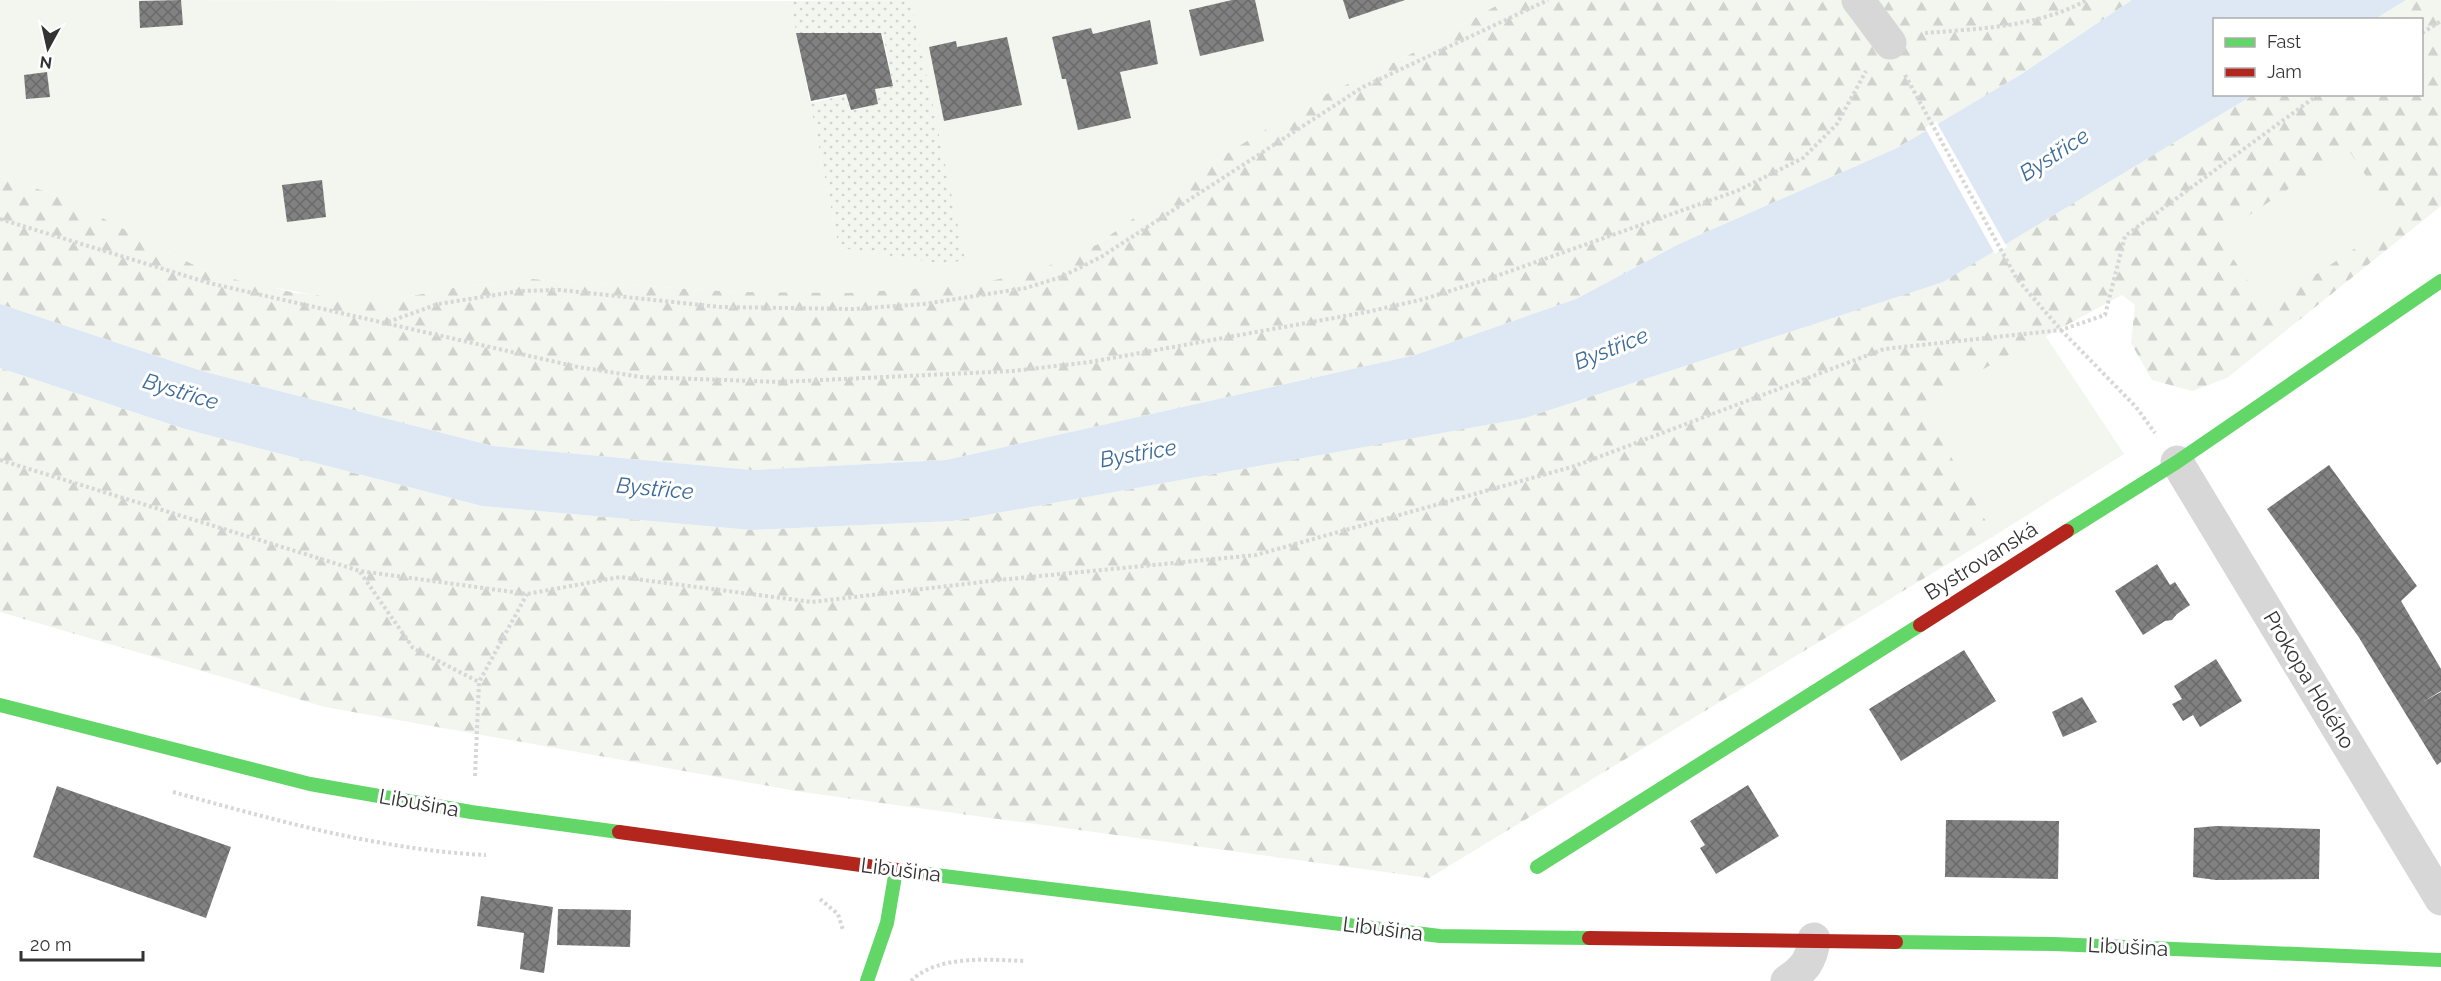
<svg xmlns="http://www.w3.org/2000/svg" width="2441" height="981" font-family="Raleway,sans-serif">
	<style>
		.grass { fill: url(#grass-dots) }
		.forest { fill: url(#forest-firs) }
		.green { fill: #f2f6ee }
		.water { fill: #dde8f4 }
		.pier { fill: #fff }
		.building { fill: url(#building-cross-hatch) }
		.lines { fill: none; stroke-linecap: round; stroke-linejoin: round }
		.path { stroke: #d7d7d7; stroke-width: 4; stroke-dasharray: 3 3; stroke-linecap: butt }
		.street { stroke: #d7d7d7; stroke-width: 33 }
		.fast { stroke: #63d668; stroke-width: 14 }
		.jam { stroke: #b3261e; stroke-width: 14 }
		.labels { text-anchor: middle; stroke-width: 6; stroke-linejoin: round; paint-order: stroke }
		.street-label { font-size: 21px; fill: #333; stroke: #fff }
		.water-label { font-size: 22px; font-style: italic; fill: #3d6b98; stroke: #fff }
	</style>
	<defs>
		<pattern id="grass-dots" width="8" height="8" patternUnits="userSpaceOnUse" patternTransform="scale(1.5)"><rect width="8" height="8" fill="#f2f6ee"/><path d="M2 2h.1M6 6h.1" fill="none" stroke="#d0d3cd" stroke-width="1.8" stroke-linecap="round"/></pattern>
		<pattern id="forest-firs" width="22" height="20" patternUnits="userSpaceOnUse" patternTransform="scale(1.5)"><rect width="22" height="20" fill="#f2f6ee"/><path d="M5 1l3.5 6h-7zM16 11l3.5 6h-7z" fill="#d0d3cd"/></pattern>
		<pattern id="building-cross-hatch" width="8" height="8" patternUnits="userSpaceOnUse" patternTransform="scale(1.5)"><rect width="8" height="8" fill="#818181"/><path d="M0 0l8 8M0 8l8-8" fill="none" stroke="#6a6a6a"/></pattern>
	</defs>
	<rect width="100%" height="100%" fill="#fff"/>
	<path class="grass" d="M911,0L966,261L943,264L839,248L810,103L846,95L850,111L878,104L875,89L893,85L883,35H796L790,1Z"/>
	<path class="forest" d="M1506,0H2132L2020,75L1897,148L1679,244L1576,299L1415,355L946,460L752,470L493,446L202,371L0,304V176L62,197L204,270L295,293L389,300L453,288L533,279L740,292L1096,245L1200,170L1311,101L1405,57Z
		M2406,0H2441V206L2227,378L2192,391L2152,380L2131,343L2135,305L2122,295L1923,403L1994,536L1429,878L802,792L325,707L0,612V368L185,429L482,506L751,530L953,521L1524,418L1942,282L2253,95L2422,94V20L2375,19Z"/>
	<path class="green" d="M0,0L790,1L839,248L943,264L965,260L911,0H1506L1405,57L1311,101L1200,170L1096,245L1041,269L974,285L849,293L740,292L533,279L453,288L389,300L333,298L247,283L204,270L62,197L0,176Z
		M2348,149L2396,221L2266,308L2218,236Z
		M2045,335L2124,454L1994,536L1922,403Z"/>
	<path class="water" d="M2132,0H2406L2375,19L2214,20V94L2253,95L1943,282L1525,418L953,521L751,530L482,506L185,429L0,368V304L202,371L493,446L752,470L946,460L1415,355L1576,299L1679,244L1897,148L2020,75Z"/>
	<path class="pier" d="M1936,121L2007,247L1995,254L1925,128Z"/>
	<path class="building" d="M181,0L183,25L140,28L139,1Z
		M1232,0H1255L1264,41L1200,56L1189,10Z
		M1343,0H1405L1349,19Z
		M1150,20L1158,64L1120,72L1131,118L1078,130L1066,79H1062L1052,37L1091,28L1093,34Z
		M796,33H881L893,86L875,89L878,104L851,110L846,94L811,101Z
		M1007,37L1022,105L944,121L929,47L956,41L957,47Z
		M47,72L50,97L26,99L24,75Z
		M322,180L326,217L287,222L282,185Z
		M2329,465L2417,586L2401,601L2441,669V691L2424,701L2441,692V762L2437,765L2358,636L2267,509Z
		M2157,564L2170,585L2175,582L2190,605L2177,614L2172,620L2165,621L2143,635L2115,591Z
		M1964,650L1996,701L1901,761L1869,709Z
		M2216,659L2242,701L2200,727L2193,715L2183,721L2172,704L2182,699L2174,686Z
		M2082,697L2097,722L2063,737L2052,712Z
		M1748,785L1779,836L1716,874L1700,848L1705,845L1690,821Z
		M57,786L231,847L206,918L33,857Z
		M1946,820L2059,821L2058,879L1945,877Z
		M2216,826L2320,829L2319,879L2216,880L2193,877L2194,828Z
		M481,896L553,907L544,973L520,969L524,933L477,926Z
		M558,909L631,910L630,947L557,945Z"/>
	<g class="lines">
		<path class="path" d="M1925,33C1978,29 2038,27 2087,0
			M2422,33L2441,21
			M1905,75L2017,279L2061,330L2136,407L2155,433
			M0,219L209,283L578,367L641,377L779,382L1013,371L1090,362L1367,312L1424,299L1482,281L1737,191L1803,158L1837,124L1866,71
			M388,322L438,304L520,291L560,290L720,307L853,309L924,304L1026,288L1061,277L1101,257L1363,87L1548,0
			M0,460L360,571L527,594L620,577L812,602L999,580L1256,555L1575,466L1884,349L2061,330L2105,315L2125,236L2319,94
			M360,572L413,648L479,682
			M475,776L479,682L527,594
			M173,792C275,820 380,850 486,855
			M820,899L838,914L843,930
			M911,981C938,954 991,960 1026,961"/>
		<path class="street" d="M1858,0L1890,43
			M2177,462L2441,899
			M1787,981C1804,970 1812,960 1814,939"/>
		<path class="fast" d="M2067,531L2177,462L2441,281
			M0,705L310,784L471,812L619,832
			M1537,867L1920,625
			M919,873L1440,936L1589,938
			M1896,942L2054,944L2441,960
			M867,981L887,923L896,870"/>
		<path class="jam" d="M1920,625L2067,531
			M619,832L919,873
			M1589,938L1896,942"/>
	</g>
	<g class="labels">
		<g class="street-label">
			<text transform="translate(1981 561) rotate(-32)" y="7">Bystrovanská</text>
			<text transform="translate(2309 680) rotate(59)" y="7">Prokopa Holého</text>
			<text transform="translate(419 803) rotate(10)" y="7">Libušina</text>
			<text transform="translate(901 870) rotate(7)" y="7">Libušina</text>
			<text transform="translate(1383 929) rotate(7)" y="7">Libušina</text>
			<text transform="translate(2128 947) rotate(3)" y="7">Libušina</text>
		</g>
		<g class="water-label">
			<text transform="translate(2054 154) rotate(-33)" y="8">Bystřice</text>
			<text transform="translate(1611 348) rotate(-22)" y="8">Bystřice</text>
			<text transform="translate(181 391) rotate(17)" y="8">Bystřice</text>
			<text transform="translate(1138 453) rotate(-10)" y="8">Bystřice</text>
			<text transform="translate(655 488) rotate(5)" y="8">Bystřice</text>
		</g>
	</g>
	<rect x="2213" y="18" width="210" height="78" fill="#ffffff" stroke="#adadad" stroke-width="1.5"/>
	<rect x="2225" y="38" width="30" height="9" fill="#63d668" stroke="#adadad" stroke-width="1.5"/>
	<text x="2267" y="48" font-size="18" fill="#333333">Fast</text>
	<rect x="2225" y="68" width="30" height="9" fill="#b3261e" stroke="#adadad" stroke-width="1.5"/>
	<text x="2267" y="78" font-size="18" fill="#333333">Jam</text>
	<g transform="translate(48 48) rotate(188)" stroke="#ffffff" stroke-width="4.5" paint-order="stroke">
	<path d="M0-4.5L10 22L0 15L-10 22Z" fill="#333333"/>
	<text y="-9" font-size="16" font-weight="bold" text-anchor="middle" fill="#333333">N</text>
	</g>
	<path d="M21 951v9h122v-9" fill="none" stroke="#333333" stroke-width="3"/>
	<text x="30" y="951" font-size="18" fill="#333333" stroke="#ffffff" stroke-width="4.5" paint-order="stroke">20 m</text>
</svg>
